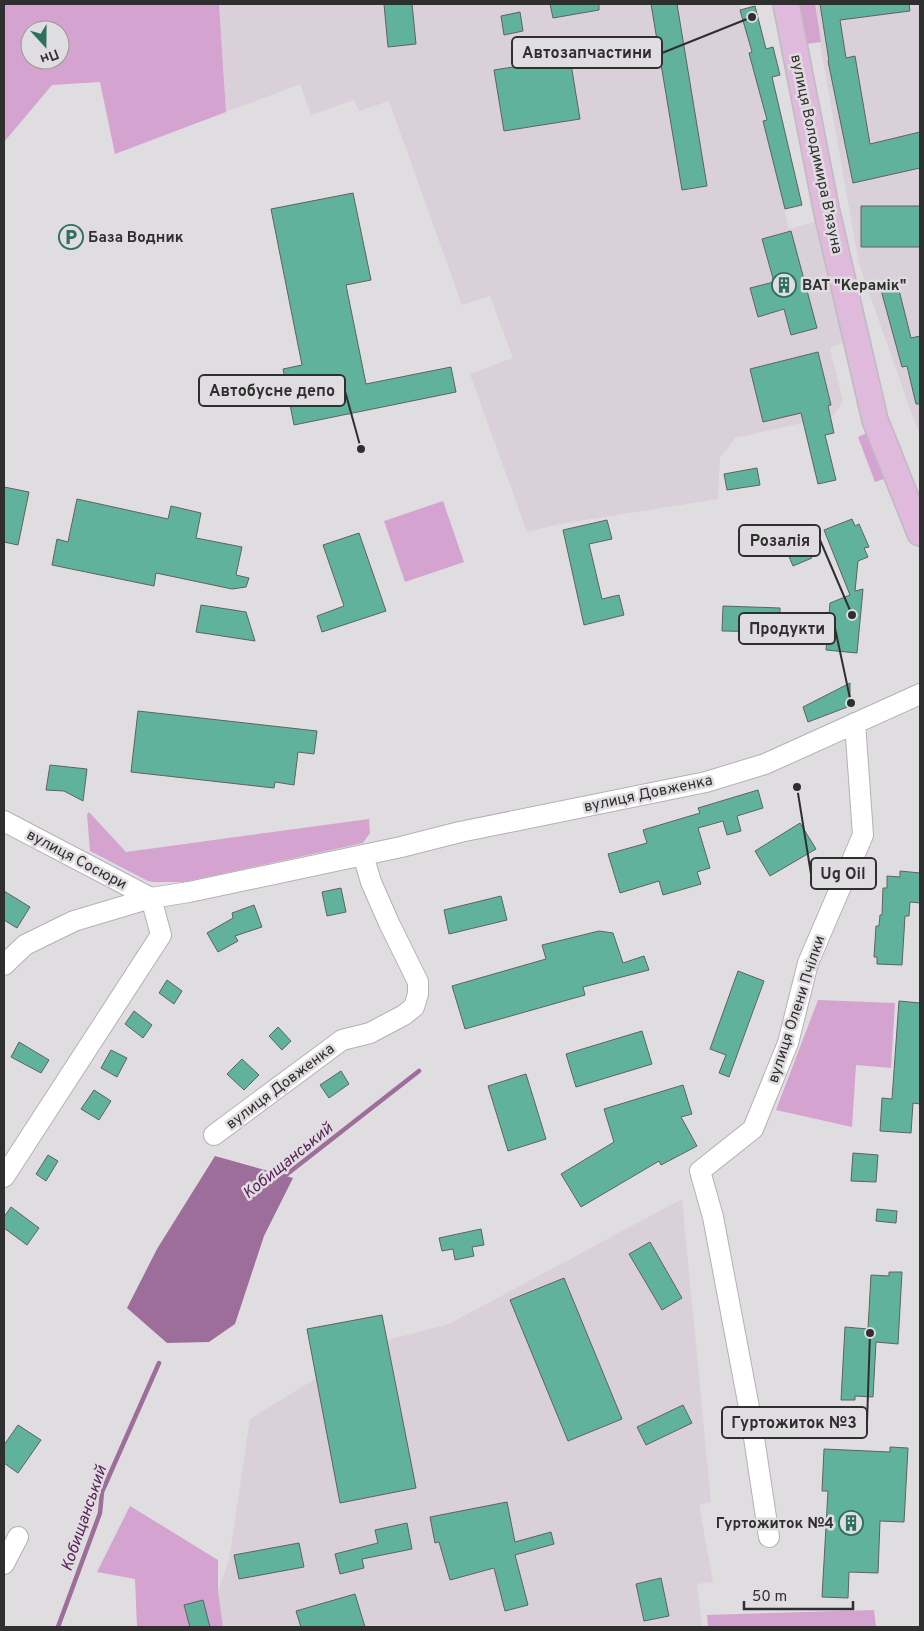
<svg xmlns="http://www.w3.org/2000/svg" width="924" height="1631" font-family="Overpass,sans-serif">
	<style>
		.built { fill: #d9d0d9 }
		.green { fill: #d4a3d0; fill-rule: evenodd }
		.water { fill: #9e6e9b }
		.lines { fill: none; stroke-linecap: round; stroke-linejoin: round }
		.stream { stroke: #9e6e9b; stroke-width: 4.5 }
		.building { fill: #61b29d; stroke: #5e6261 }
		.minor-casing { stroke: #b4b1b4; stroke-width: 22 }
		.major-casing { stroke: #bdbcbd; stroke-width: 28 }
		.minor { stroke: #fff; stroke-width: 20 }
		.major { stroke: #dfbadd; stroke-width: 25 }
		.labels { text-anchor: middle; stroke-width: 5; stroke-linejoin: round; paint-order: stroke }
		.street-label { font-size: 15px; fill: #302f30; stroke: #e0dde0 }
		.poi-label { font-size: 15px; font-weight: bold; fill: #302f30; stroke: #e0dde0; text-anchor: start }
		.water-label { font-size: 16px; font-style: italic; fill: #5a1f59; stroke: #e0dde0 }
		.leader { fill: none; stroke: #302f30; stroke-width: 2 }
		.callout-dot { fill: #302f30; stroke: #e0dde0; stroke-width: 2 }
		.callout { fill: #e0dde0; stroke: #302f30; stroke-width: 2 }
		.callout-label { font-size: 16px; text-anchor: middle; font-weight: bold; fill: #302f30 }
	</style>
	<rect width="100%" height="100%" fill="#e0dde0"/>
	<path class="built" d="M219,4H740L789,229L825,219L854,338L830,348L843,401L833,416L735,438L720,458L718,499L560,524L527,532L470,374L513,358L490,296L462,305L389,101L359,111L354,100L311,115L300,84L226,112Z
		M813,4H920V435L910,409L859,264Z
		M682,1199L711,1502L699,1505L713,1582L697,1584L702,1627H223L218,1591L229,1560L250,1419L372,1344L449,1324Z"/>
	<path class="green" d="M4,4H219L226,112L115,154L100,82L52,85L4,142ZM30,30H60V60H30Z
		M800,4H815L821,42L806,44Z
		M874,430L892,476L875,482L858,437Z
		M443,501L464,562L405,582L384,521Z
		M89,812L126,852L369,819L370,833L363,843L184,882H154L148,881L90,851L87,815Z
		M818,1000L895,1003L891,1068L856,1065L852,1127L776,1110Z
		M130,1506L218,1560V1591L223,1627H137L135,1579L97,1572Z
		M874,1610L876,1627H708L707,1615Z"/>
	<path class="water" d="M215,1156L293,1178L264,1236L235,1324L209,1342L167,1343L127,1308L157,1249Z"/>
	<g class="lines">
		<path class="stream" d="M282,1178L419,1071
			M58,1627L100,1513L102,1492L159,1363"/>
	</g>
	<path class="building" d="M384,4H412L416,44L388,47Z
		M550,4H599V10L553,18Z
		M651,4H677L707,186L682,190Z
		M820,4H909L910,11L840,20L846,58L855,56L870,144L920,132V168L853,183L828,61H829Z
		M755,6L766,49L773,47L780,75L772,77L802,205L785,209L763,121L767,120L749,53L752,52L740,10Z
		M520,12L523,31L504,35L501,16Z
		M570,58L580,119L504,131L494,70Z
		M353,193L371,280L346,285L366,384L451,367L456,392L294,425L283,369L302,365L271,209Z
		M861,206H920V247H861Z
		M791,231L817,328L791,335L784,309L758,317L750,288L774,282L762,239Z
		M898,286L911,338L920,336V404H916L907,366L902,367L881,290Z
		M818,352L831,405L828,406L834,433L825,435L836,480L818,484L801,413L763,422L750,369Z
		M757,468L760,485L727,490L724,474Z
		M4,487L29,492L18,545L4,542Z
		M77,499L168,519L171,506L201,513L196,538L242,547L236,575L249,578L246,587L232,589L156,573L154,586L52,565L57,539L68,542Z
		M852,519L855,526L859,524L869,547L864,548L868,557L858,561L855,591L863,589L857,653L826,650L830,603L850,595L824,530Z
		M607,520L612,539L589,544L602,599L619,595L624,615L584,625L563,530Z
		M801,532L812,558L793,566L782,540Z
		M359,533L386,611L322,632L317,616L344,606L323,545Z
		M201,605L246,612L255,641L196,632Z
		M723,606L780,608V632L722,631Z
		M850,683V706L808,722L803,707Z
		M138,711L317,731L314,754L298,752L294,785L275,782L274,788L131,772Z
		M50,765L87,769L83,801L64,791L46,790Z
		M758,790L763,808L737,816L741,831L727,835L723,821L698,828L710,868L697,872L701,884L663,895L659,881L620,893L608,854L647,843L643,830L700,813L698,808Z
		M800,823L816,849L770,876L755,851Z
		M900,871L920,873V903L910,902L909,916H905L902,965L877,964V957H874L876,926H879L880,915H882L883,888H887V876L900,877Z
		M341,888L346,912L327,916L322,892Z
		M4,891L30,907L17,928L4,920Z
		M501,896L507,920L449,934L444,910Z
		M254,905L262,927L235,936L238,941L218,952L207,933L233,918L232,913Z
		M599,931L613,933L623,963L644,956L649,970L583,987L585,995L465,1029L452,986L546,959L542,945Z
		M738,971L764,981L729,1077L719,1073L726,1055L710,1049Z
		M167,980L182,991L174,1004L159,993Z
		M899,1001L920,1003V1104L913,1103L911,1133L880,1131L882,1098L892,1099Z
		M134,1011L152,1025L143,1038L125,1024Z
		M278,1027L291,1041L282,1050L269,1036Z
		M642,1031L652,1064L576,1087L566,1054Z
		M19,1042L49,1060L41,1073L11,1057Z
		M111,1050L127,1058L117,1077L101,1068Z
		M242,1059L259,1075L244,1090L227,1074Z
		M341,1071L349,1084L329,1098L320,1085Z
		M526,1074L546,1139L508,1151L488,1086Z
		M683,1085L692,1114L681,1117L697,1146L661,1165L659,1161L581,1207L561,1174L614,1142L604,1109Z
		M94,1090L111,1101L99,1120L81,1109Z
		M853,1153L878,1155L876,1182L851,1181Z
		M48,1155L58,1161L46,1181L36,1174Z
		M11,1207L39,1228L27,1245L4,1228V1217Z
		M877,1209L897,1211L896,1223L876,1221Z
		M481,1229L484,1245L472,1247L474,1256L455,1260L453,1249L442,1251L439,1238Z
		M650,1242L682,1298L662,1310L629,1254Z
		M889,1272H902L898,1344L876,1342L873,1397L855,1396V1400H841L845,1327L868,1329L871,1275L889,1276Z
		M564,1278L622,1419L568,1441L510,1300Z
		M382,1315L416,1488L340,1503L307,1329Z
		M683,1405L692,1423L646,1445L637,1427Z
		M18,1425L41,1440L18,1473L4,1463V1445Z
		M890,1447L908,1448L904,1522L880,1521L878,1573L849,1572L848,1598L822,1597L828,1491H822L824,1449L890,1452Z
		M507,1502L515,1542L551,1532L554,1544L515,1555L528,1605L505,1611L494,1568L450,1580L439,1542L435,1543L430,1517Z
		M407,1523L412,1549L362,1559L364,1568L340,1574L335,1554L378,1543L375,1530Z
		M299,1543L304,1567L239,1579L234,1555Z
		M661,1578L669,1616L644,1621L636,1584Z
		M355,1594L365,1627H301L296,1611Z
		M203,1600L210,1627H190L184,1605Z"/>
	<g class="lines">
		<defs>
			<path id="minor" d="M4,821L151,898
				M4,965L25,945L74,921L151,898L189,892L401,847L460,832L706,782L765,764L920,694
				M214,1135L342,1040L370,1033L404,1015L414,1007L418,994V982L389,923L371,882L363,855
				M4,1177L161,935L151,898
				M769,1537L751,1418L713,1217L700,1171L753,1129L788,1043L808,963L863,835L855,723
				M4,1564L18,1537"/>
			<path id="major" d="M786,4L826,208L875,420L920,533"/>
		</defs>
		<use href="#minor" class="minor-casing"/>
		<use href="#major" class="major-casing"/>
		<use href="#minor" class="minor"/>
		<use href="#major" class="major"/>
	</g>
	<defs>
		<symbol id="parking-ring" viewBox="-11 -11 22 22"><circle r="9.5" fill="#e0dde0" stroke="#2e7060" stroke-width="1.5"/><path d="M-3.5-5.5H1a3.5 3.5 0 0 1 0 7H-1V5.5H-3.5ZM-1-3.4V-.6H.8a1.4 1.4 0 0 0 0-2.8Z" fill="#2e7060"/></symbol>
		<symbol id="building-ring" viewBox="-11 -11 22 22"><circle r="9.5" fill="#e0dde0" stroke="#2e7060" stroke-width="1.5"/><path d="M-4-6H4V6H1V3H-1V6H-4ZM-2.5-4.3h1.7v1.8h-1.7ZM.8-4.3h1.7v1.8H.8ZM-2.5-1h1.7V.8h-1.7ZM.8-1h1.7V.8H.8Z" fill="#2e7060"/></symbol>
	</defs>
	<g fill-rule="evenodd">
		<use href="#parking-ring" x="57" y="223" width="28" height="28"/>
		<use href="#building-ring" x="770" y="271" width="28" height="28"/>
		<use href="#building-ring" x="837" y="1509" width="28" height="28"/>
	</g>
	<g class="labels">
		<g class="street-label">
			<text transform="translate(817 154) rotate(78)" y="5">вулиця Володимира В'язуна</text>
			<text transform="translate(648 793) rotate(-12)" y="5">вулиця Довженка</text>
			<text transform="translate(77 859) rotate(28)" y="5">вулиця Сосюри</text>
			<text transform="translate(796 1009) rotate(-72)" y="5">вулиця Олени Пчілки</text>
			<text transform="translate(280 1086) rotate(-37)" y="5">вулиця Довженка</text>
		</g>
		<g class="poi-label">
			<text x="88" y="242">База Водник</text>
			<text x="802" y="290">ВАТ "Керамік"</text>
			<text x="834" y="1528" text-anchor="end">Гуртожиток №4</text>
		</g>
		<g class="water-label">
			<text transform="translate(287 1160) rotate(-39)" y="6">Кобищанський</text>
			<text transform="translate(83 1518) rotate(-71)" y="6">Кобищанський</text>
		</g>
	</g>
	<path class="leader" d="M752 17L662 53M361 449L345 391M852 615L820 540M851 703L835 628M797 787L811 874M870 1333L867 1422"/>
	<g class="callout-dot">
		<circle cx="752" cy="17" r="5"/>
		<circle cx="361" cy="449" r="5"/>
		<circle cx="852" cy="615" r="5"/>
		<circle cx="851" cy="703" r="5"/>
		<circle cx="797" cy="787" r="5"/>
		<circle cx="870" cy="1333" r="5"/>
	</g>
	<g class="callout">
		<rect x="512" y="37" width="150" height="31" rx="5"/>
		<rect x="199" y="375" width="146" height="31" rx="5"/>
		<rect x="739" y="525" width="81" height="31" rx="5"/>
		<rect x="739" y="613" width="96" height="31" rx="5"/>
		<rect x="811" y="858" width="65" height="31" rx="5"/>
		<rect x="722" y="1407" width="145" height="31" rx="5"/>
	</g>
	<g class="callout-label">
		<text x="587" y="58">Автозапчастини</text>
		<text x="272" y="396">Автобусне депо</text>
		<text x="780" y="546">Розалія</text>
		<text x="787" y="634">Продукти</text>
		<text x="843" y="879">Ug Oil</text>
		<text x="794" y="1428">Гуртожиток №3</text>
	</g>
	<rect width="924" height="1631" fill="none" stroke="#302f30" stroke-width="10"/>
	<g transform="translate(45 45) rotate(159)"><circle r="24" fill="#e0dde0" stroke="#9a979a"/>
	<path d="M0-4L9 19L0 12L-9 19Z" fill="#2e7060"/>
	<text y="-8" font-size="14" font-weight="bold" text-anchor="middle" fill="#302f30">Пн</text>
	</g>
	<path d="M744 1601v8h109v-8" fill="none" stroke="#302f30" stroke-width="2.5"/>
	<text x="752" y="1601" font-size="15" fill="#302f30" stroke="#e0dde0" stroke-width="4" paint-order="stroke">50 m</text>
</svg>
